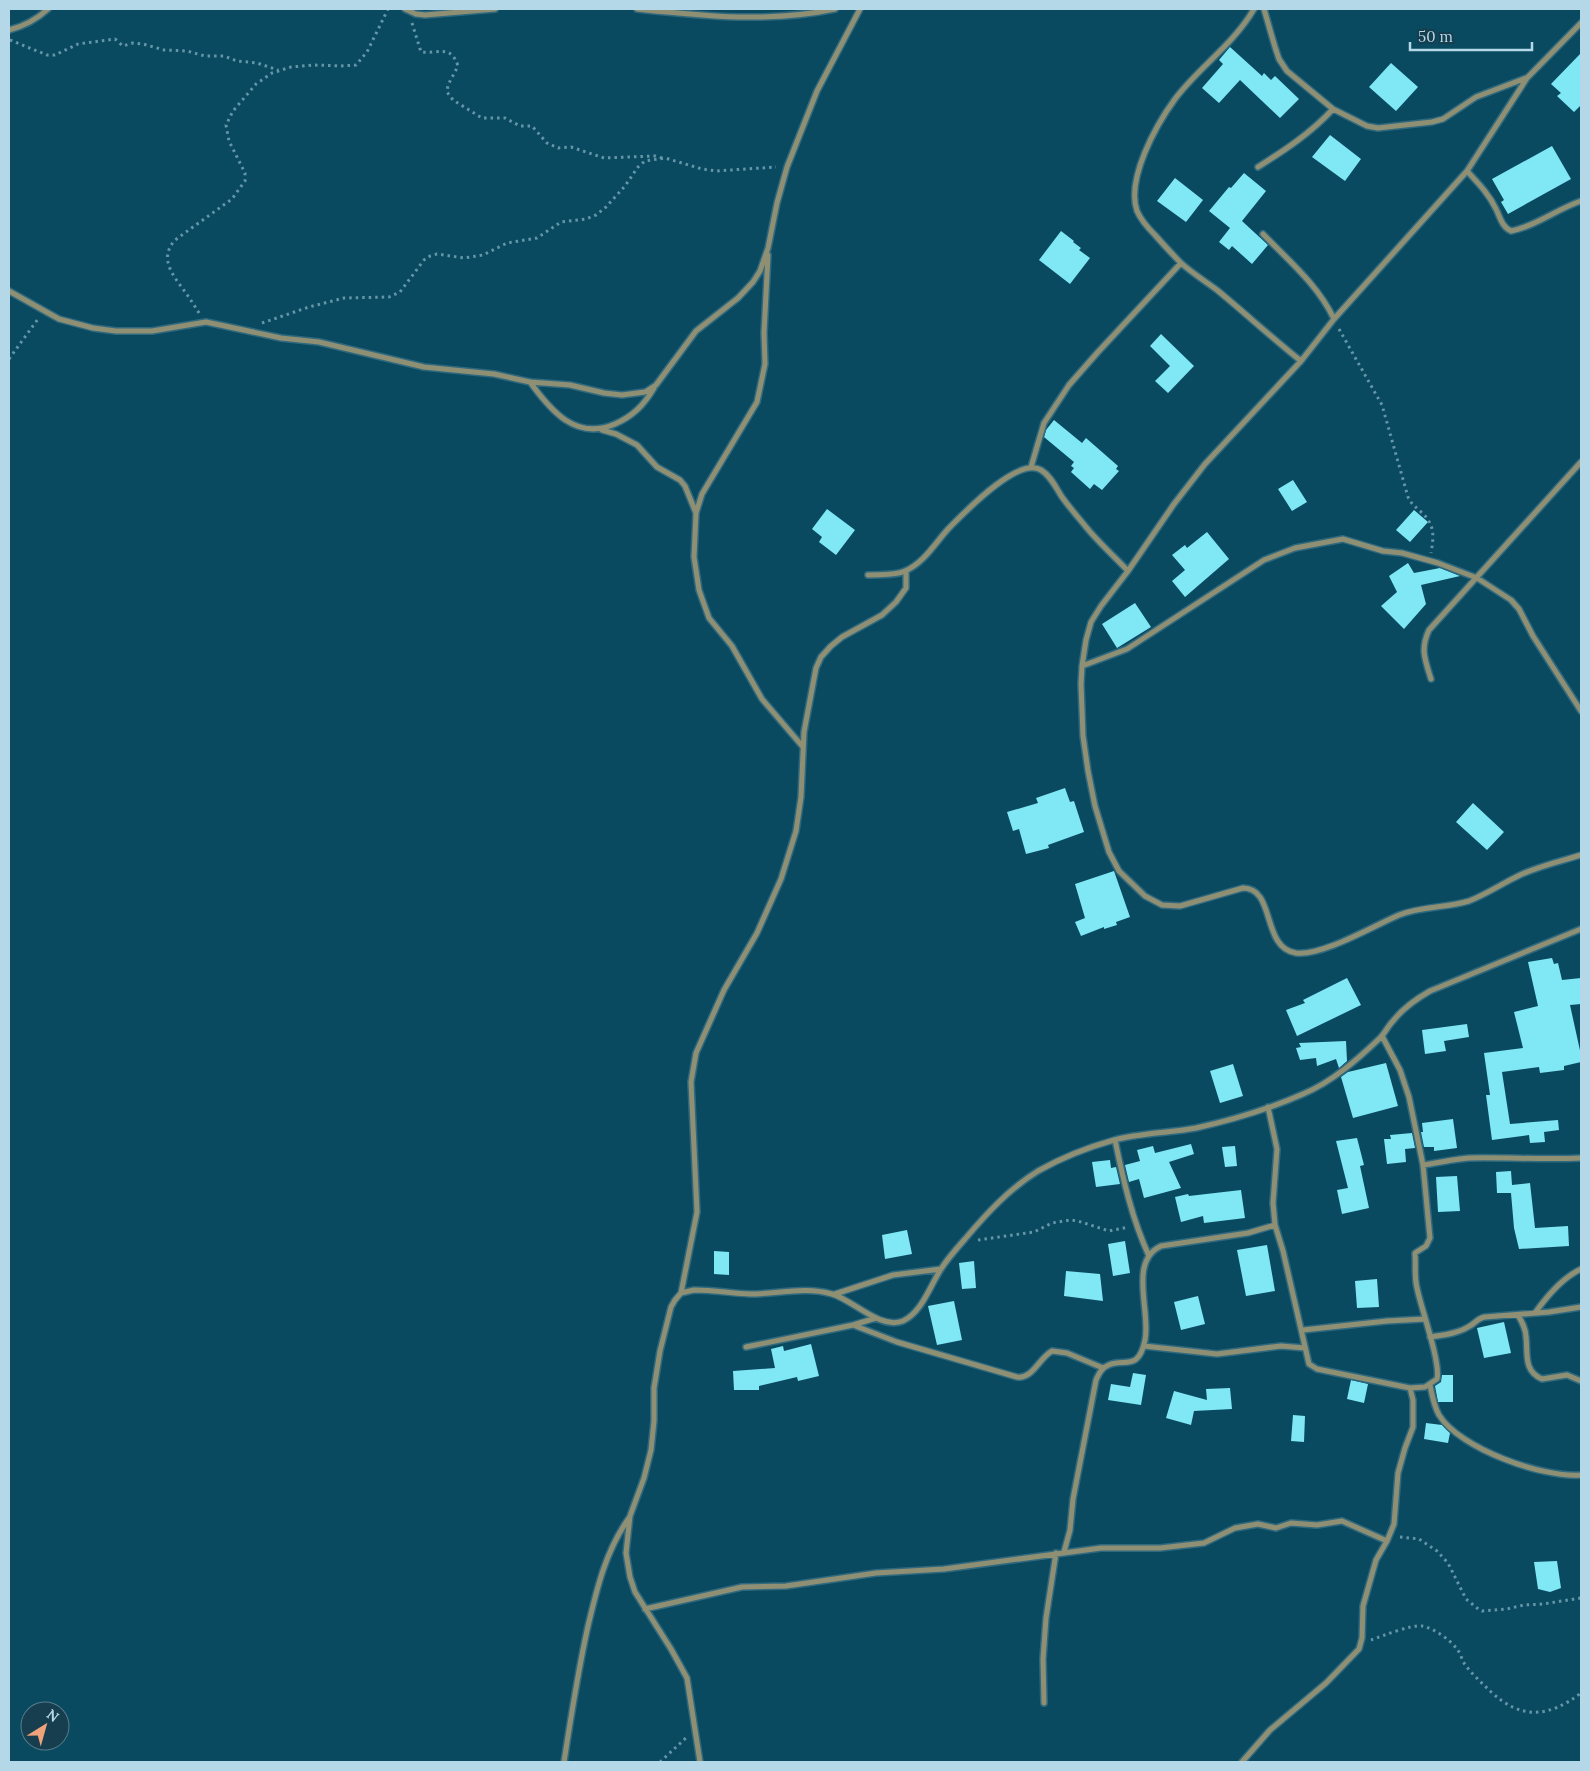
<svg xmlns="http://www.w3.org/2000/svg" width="1590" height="1771" font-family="Lora,serif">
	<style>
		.building { fill: #80e7f5 }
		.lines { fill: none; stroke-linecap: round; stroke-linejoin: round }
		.minor-casing { stroke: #30697e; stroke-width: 8 }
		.path { stroke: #6495a8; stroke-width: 3; stroke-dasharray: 2.5 4; stroke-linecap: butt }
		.minor { stroke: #8f8f74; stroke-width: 5 }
	</style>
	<rect width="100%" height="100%" fill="#0a4a60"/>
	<path class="building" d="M1230,47L1262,76L1264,73L1271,80L1275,76L1299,99L1280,118L1240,80L1219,103L1202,88L1223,64L1219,60Z
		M1581,53V105L1574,112L1557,96L1561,93L1551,84Z
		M1391,63L1418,87L1396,111L1369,87Z
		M1330,135L1361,159L1345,181L1312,157Z
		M1552,146L1571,179L1508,214L1501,202L1504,200L1492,179Z
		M1244,173L1266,191L1242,221L1268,245L1252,264L1232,246L1229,250L1219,242L1230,228L1209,211L1229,187L1231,188Z
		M1175,178L1203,200L1186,222L1157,201Z
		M1061,231L1074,241L1073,242L1081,248L1079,250L1090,258L1070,284L1039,260Z
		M1161,334L1194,366L1168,393L1155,381L1170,366L1150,346Z
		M1054,420L1082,443L1086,438L1118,466L1116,469L1119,471L1102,490L1094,484L1090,489L1071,472L1074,468L1071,466L1074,462L1044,437L1046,430Z
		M1293,480L1307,502L1292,511L1278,489Z
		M827,509L855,530L836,555L819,542L822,537L812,529Z
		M1414,510L1428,522L1410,542L1396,530Z
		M1207,532L1229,559L1185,597L1172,581L1185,570L1172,555L1185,545L1187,548Z
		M1408,563L1414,573L1440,568L1460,576L1421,585L1426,604L1404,629L1381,606L1397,592L1389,576Z
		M1135,603L1151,627L1117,648L1102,624Z
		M1065,788L1070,802L1074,801L1084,832L1048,845L1049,848L1026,854L1019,829L1013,831L1007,812L1038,803L1036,798Z
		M1473,803L1504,832L1487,850L1456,822Z
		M1114,871L1130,917L1116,922L1117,925L1104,929V927L1081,936L1075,922L1085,918L1075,884Z
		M1552,958L1554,964L1558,963L1562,980L1581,978V1004L1570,1005L1581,1055V1062L1564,1066V1070L1540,1073L1539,1067L1502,1072L1510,1124L1558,1120L1559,1130L1544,1132L1545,1142L1530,1143L1529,1135L1492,1140L1486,1095H1490L1484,1053L1523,1048L1514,1012L1538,1006L1528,962Z
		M1347,978L1361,1005L1297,1036L1286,1010L1305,1003L1303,1000Z
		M1467,1024L1469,1037L1444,1041L1446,1051L1425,1054L1422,1030Z
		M1346,1041L1347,1061L1339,1068L1336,1059L1317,1066L1316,1058L1300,1060L1296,1048L1301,1047L1299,1043Z
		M1386,1063L1398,1106L1353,1118L1341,1077L1348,1072Z
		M1233,1064L1243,1096L1220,1103L1210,1071Z
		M1453,1119L1457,1148L1434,1151V1147H1424L1421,1132H1423L1422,1123Z
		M1412,1133L1415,1148L1405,1149L1406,1162L1387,1164L1384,1139H1391L1390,1135Z
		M1357,1138L1364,1165L1360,1166L1369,1208L1342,1214L1337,1190L1348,1188L1336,1141Z
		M1191,1144L1194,1154L1169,1162L1181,1188L1144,1198L1139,1179L1129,1182L1125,1165L1140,1161L1137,1150L1153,1146L1155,1153Z
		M1235,1146L1237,1166L1225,1167L1222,1147Z
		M1110,1160L1111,1168L1116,1167L1120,1184L1096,1187L1092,1162Z
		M1511,1171L1512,1185L1530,1183L1535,1228L1568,1226L1569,1246L1519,1249L1514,1228L1511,1193H1497L1496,1172Z
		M1457,1176L1460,1211L1438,1212L1436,1177Z
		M1241,1190L1245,1218L1204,1223L1203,1216L1181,1222L1175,1197L1188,1194L1189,1196Z
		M907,1230L912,1254L885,1259L882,1235Z
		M1125,1241L1130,1273L1113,1276L1108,1244Z
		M1267,1245L1275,1291L1246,1296L1237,1250Z
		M714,1251L729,1252V1275L714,1274Z
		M974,1261L976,1288L962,1289L959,1263Z
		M1066,1271L1100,1274L1103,1301L1064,1296Z
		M1377,1279L1379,1307L1357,1308L1355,1281Z
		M1198,1296L1205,1324L1181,1330L1174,1302Z
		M954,1301L962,1340L937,1345L928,1306Z
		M1504,1322L1511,1353L1484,1358L1477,1328Z
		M811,1344L819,1376L798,1381L797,1377L759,1386V1390H734L733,1371L775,1368L771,1349L783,1346L784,1351Z
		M1133,1373L1146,1375L1141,1405L1108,1400L1111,1384L1130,1387Z
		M1442,1375H1453V1402H1438L1435,1386L1441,1382Z
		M1351,1380L1368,1384L1364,1403L1347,1399Z
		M1230,1388L1232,1409L1194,1411L1191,1425L1166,1418L1174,1391L1207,1400L1206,1389Z
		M1293,1415L1305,1416L1304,1442L1291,1441Z
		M1426,1423L1442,1425L1450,1433L1448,1443L1424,1439Z
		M1557,1561L1561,1588L1550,1592L1538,1589L1534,1562Z"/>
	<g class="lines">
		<defs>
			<path id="minor" d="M405,9L416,14L425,15L495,9
				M637,9C704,16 769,23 835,9
				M1254,9C1233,45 1199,67 1175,99C1156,125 1126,179 1137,211C1141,220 1148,228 1155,235C1163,244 1172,254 1181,263C1192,273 1205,281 1217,290C1245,313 1272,338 1301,361
				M1264,9L1275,47L1279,59L1287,71L1333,109L1367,126L1378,128L1432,122L1443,119L1476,97L1526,78
				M1581,23L1527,78L1467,171L1334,319L1301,361L1205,464L1174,504L1128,571L1101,606L1091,622L1086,640L1082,666L1081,684L1083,736L1088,771L1095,806L1109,852L1119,871L1145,896L1162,905L1180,906L1243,888C1276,888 1261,948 1296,953C1323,956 1373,926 1399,915C1422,906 1447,908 1469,901C1487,894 1503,883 1520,875C1539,866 1561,861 1581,855
				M9,30C25,26 36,20 48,9
				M1258,167C1285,150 1311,133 1333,109
				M1467,171C1478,183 1489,194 1496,209C1500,217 1502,227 1511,231C1536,226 1557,209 1581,201
				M1263,234C1289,261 1318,285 1334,319
				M768,255L764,333L765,364L757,402L702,494L696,513L694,557L699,590L709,618L732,646L762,699L803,747
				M9,291L59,319L93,328L116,331H152L206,322L281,338L319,342L424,367L494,374L530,382L570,385L604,393L622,395L645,392L656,385L696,331L738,298L753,282L760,271L768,248L777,203L787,167L817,91L860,9
				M530,382C551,411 576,441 615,424C633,416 644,405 654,388
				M602,430L616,434L637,445L657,467L680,480L685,486L696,513
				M1031,467L1044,423L1069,385L1098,352L1181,263
				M868,575C880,574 894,576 905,571C924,563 935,543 949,528C964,513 1018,456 1041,470C1051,476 1056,488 1062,497C1069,507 1078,517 1086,527C1099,543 1114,556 1128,571
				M1082,666L1127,649L1264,560L1295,548L1343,539L1383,551L1402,553L1438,563L1477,578L1511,600L1519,609L1533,636L1581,711
				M1431,679C1425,660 1420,649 1429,630L1581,462
				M1268,1107L1277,1149L1273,1203L1275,1225L1283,1251L1309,1364L1317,1369L1410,1388L1425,1387L1437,1379C1441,1363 1421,1308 1417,1288C1414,1276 1416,1265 1415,1253L1426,1246L1430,1238L1423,1165L1409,1097L1400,1070L1382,1036
				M1115,1140C1123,1179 1132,1219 1149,1256
				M1423,1165C1439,1163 1454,1159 1469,1158C1507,1157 1544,1160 1581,1158
				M681,1293L697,1212L691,1082L696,1053L724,990L757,933L781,879L796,831L801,797L804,732L816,668L821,657L831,646L842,637L882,615L896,602L906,588V571
				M835,1294L893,1275L941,1269
				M1535,1313C1547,1296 1562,1278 1581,1269
				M1518,1315C1522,1322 1526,1329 1526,1337C1528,1353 1523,1371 1542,1379L1567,1375L1581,1381
				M853,1325L897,1342L1017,1377C1033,1379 1039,1358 1052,1351L1067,1353L1103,1368
				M1303,1330L1387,1321L1425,1319
				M1430,1337C1442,1335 1457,1334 1468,1327C1475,1324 1477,1318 1485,1317L1549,1312L1581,1307
				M1144,1346L1217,1354L1281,1346L1305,1348
				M746,1347L853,1325L876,1318
				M1430,1385C1432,1395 1434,1406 1439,1415C1460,1449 1543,1478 1581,1475
				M1064,1552L1070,1530L1073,1499L1096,1380C1098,1376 1100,1370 1105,1367C1121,1355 1138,1375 1145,1340C1151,1312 1128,1261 1161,1246L1248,1233L1275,1225
				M645,1609L742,1587L786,1586L876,1573L944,1569L1101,1548H1160L1204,1543L1235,1528L1258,1524L1276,1528L1291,1523L1317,1525L1342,1521L1387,1541
				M1044,1703L1043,1659L1046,1618L1056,1553
				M564,1762C571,1716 578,1671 588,1626C597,1588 606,1550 629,1518
				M700,1762L687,1678L671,1649L635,1592L630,1577L626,1553L630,1516L644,1478L651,1450L654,1421V1388L660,1351L671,1307L675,1300L681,1293L694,1290C713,1290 731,1293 750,1294C778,1294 805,1286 832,1294C853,1300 880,1330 903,1321C922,1312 930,1286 941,1269C948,1258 957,1248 965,1239C987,1213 1009,1189 1038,1171C1061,1158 1089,1147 1114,1140C1140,1133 1169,1133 1196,1128C1232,1120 1269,1109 1303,1094C1332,1082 1358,1059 1380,1038C1385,1033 1388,1026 1393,1021C1403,1008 1416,999 1430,991L1581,929
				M1242,1762L1270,1730L1326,1683L1359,1649L1362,1638L1363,1606L1376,1560L1387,1541L1394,1524L1398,1473L1405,1448L1413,1427V1400L1410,1388"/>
		</defs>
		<use href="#minor" class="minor-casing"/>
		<path class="path" d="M412,23L421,52C438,54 451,44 458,66L448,85L447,92L453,100L482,118H505L520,126H532L547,143L558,148L571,147L604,158L655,156L662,158
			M10,40L47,55H55L78,44L115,39L123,46L133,43L143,44L164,50L187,51L205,56H224L237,61L257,63L278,70
			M199,313C194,305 189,297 183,289C172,274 159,258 175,240L232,199L245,181V173L229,141L226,125L233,111L256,84L272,73L291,67L314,65L341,66L356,65L367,52L388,9
			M262,323L309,307L344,298L389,297L400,292L424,260L430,256L437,254L464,258L483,255L507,243L537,238L561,222L586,219L596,215L606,207L625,186L638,167L645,161L665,158L702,169L716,171L776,167
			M1339,329L1382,405L1408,497C1411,504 1416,507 1421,512C1435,524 1434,536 1431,553
			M9,359L38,319
			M978,1240L1034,1232L1052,1223L1070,1220L1078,1221L1109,1231L1129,1227
			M1400,1537L1419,1539L1437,1551L1448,1563L1466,1599L1477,1608L1482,1611L1507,1609L1524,1605L1543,1604L1581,1598
			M1371,1640C1382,1636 1413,1624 1422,1626C1434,1628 1450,1640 1457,1649C1461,1654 1462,1661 1466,1666C1473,1675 1482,1683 1490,1691C1521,1720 1548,1718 1581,1693
			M660,1762L687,1737"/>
		<use href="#minor" class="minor"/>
	</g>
	<rect width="1590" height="1771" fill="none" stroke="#b5d8e8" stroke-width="20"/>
	<g transform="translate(45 1726) rotate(37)"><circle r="24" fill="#163e4e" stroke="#567c8c"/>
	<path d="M0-4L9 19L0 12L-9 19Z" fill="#f0a27a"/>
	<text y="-8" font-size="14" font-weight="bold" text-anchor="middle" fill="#b5d8e8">N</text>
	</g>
	<path d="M1410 42v8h122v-8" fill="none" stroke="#b5d8e8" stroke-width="2.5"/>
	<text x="1418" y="42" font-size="15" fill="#b5d8e8" stroke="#163e4e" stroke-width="4" paint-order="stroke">50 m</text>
</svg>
